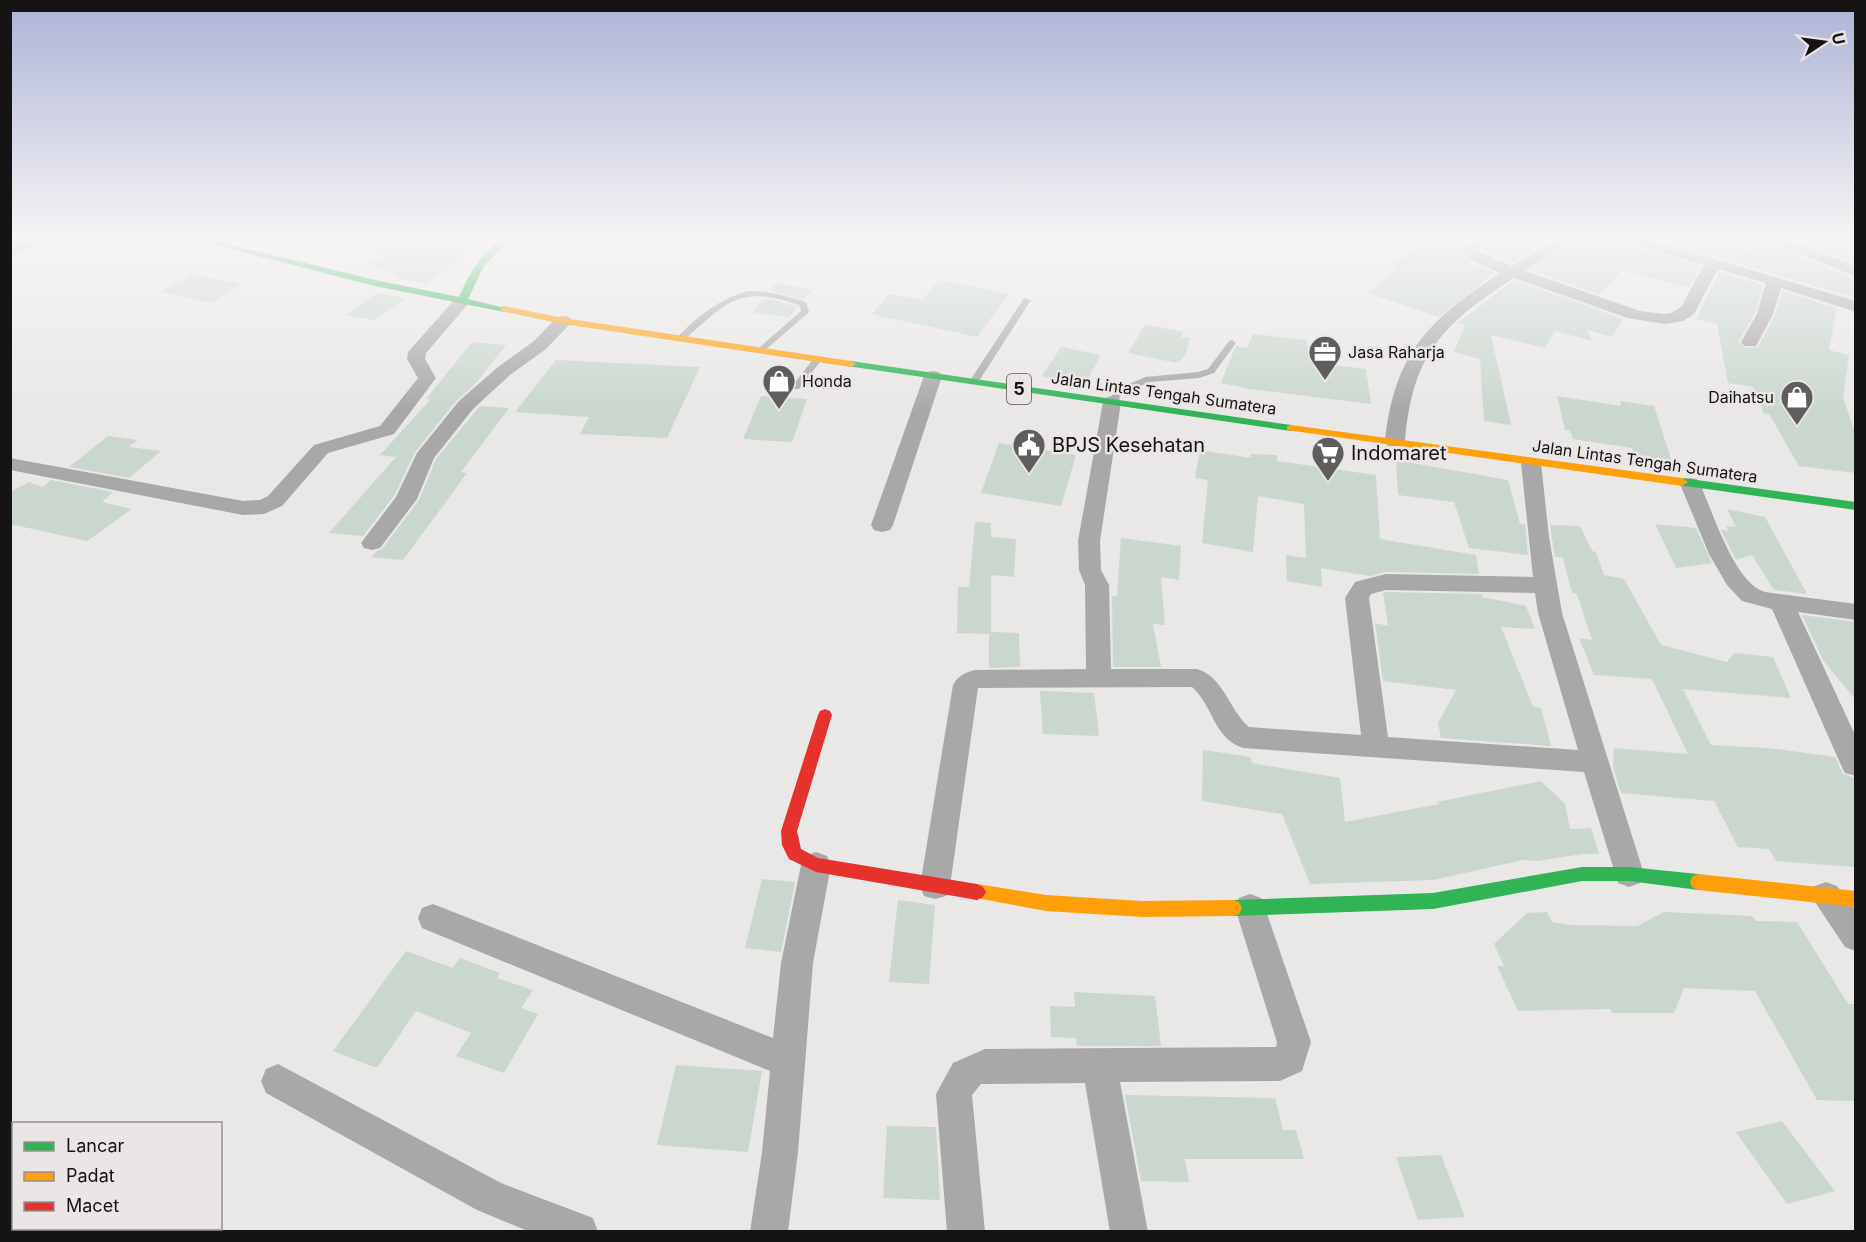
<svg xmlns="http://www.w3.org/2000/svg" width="1866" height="1242" font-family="Inter,sans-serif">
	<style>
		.building { fill: #c9d7ce }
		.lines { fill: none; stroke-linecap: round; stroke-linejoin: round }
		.lane { fill: #a9a8a8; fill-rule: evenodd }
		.street { fill: #a9a8a8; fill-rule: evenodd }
		.fast { fill: #30b455; fill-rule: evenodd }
		.slow { fill: #ff9f0a; fill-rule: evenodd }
		.jam { fill: #e5322d; fill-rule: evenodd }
		.labels { text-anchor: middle; stroke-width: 5; stroke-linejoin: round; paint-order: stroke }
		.far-poi-label { font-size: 16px; fill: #151313; stroke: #ebe6e6; text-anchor: start }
		.far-street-label { font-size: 16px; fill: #151313; stroke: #ebe6e6 }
		.shield { fill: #ebe6e6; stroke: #555252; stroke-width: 1.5 }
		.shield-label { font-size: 18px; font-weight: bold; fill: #151313 }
		.poi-label { font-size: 20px; fill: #151313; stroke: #ebe6e6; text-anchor: start }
	</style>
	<rect width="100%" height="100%" fill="#eae7e7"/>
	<path class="building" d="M349,237H475L458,255L465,256L426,284L397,278L401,276L368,264L386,255L348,246Z
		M1434,237H1472L1459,249V253L1472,263L1495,273L1439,317L1368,293L1398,268L1391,265Z
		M1495,237H1555L1511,263L1482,250Z
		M1580,237H1614L1617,242L1701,266L1689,288L1622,270L1600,295L1530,270Z
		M1649,237H1698L1755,253L1757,241L1788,251L1856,279V298Z
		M1788,237H1856V263Z
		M1719,272L1763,285L1755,313L1739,341L1744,348L1758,347L1775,315L1782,291L1837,308L1829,350L1849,355L1843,398L1856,435V473L1799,466L1769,414L1763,413L1760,398L1753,387L1728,383L1717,324L1696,319Z
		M192,274L242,284L212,303L160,292Z
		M939,280L1009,294L977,337L872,314L889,294L922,300Z
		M1514,280L1623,319L1612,337L1587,330L1592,341L1555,331L1545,348L1491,335L1511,425L1484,421L1480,359L1454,352L1465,325L1458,323Z
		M777,283L812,290L804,299L770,291Z
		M377,293L406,298L375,320L345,315Z
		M763,299L778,301L797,307L789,318L752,312Z
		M1145,324L1184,332L1181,337L1190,338L1185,356L1177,363L1128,353Z
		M1253,334L1307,340V346L1325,348L1326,364L1366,369L1371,404L1250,389L1221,383L1234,350L1236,346L1247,348Z
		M472,342L506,345L476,383L457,400L415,452L394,496L363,536L329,533L396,457L380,455L431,399H426Z
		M1061,347L1101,355L1084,385L1042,376Z
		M556,360L700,367L667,438L580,434L589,417L515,412Z
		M761,396L807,399L792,442L743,439Z
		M1557,396L1621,406L1620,401L1654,406L1672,462L1634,456L1632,448L1573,439L1570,431L1565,430Z
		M480,406L509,408L461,472L467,473L403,560L372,557L377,551L382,549L419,500L436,459Z
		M108,436L138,440L129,447L161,451L129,478L69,467Z
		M999,443L1076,455L1061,506L981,493Z
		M1200,450L1251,458V454L1277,455V461L1376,475L1380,539L1476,555L1479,574L1386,572L1370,576L1321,568L1322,587L1287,581L1286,555L1306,558L1304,504L1258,496L1253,552L1202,543L1208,480L1195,478Z
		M1396,460L1508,480L1520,524H1525L1528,555L1469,548L1454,502L1398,495Z
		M51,480L113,492L102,502L132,509L87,541L10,524V492L29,482L42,487Z
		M1727,509L1765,517L1807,594L1774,590L1752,555L1736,560L1721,530L1729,531L1726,526L1736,527Z
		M975,522L991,523V537L1016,539L1014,577L991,575V632L1019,633L1020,667L989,668V634L957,633L958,587H969Z
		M1655,524L1696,528L1712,563L1676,568Z
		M1550,525L1580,526L1592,551L1596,552L1604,575L1624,579L1661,645L1727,662L1734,653L1773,657L1791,698L1683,689L1711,745L1768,748L1835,757L1843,774L1856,778V867L1776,861L1769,849L1738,847L1714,801L1621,793L1613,767L1614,748L1688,754L1652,679L1594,675L1579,638L1592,640L1577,594L1572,593L1563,558L1555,557Z
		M1121,538L1181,546L1179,580L1161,577L1165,625L1153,624L1161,667H1113L1112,596H1117Z
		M1386,592L1482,594V597L1526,606L1535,629L1501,627L1533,707L1541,708L1551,746L1441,738L1438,723L1456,690L1383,681L1375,623L1388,626L1383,593Z
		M1802,615L1856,622V700L1823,660Z
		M1040,691L1094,693L1099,736L1043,734Z
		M1203,750L1251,757L1252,763L1340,778L1345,822L1439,804L1437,802L1541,781L1565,804L1570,829L1591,828L1599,854H1582L1538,861L1523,860L1433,880L1310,884L1282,814L1202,801Z
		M762,879L795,882L781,952L745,948Z
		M898,900L935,905L929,984L889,982Z
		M1547,912L1552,922L1570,925L1637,926L1664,912L1752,916L1756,921L1797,922L1848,1004H1856V1101L1817,1100L1755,991L1684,988L1674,1013H1612L1610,1009L1518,1011L1497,966H1504L1494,944L1527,913Z
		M406,951L453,968L460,958L500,973L497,978L533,990L521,1008L538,1014L504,1073L456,1056L471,1033L416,1011L377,1068L333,1051Z
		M1074,992L1155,996L1161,1046H1077L1076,1038L1051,1037L1050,1006L1075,1007Z
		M676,1065L762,1071L748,1152L657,1145Z
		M1125,1095L1275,1098L1283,1130H1296L1304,1159H1185L1189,1182L1141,1181Z
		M1782,1121L1835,1191L1787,1204L1736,1132Z
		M887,1126L936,1127L940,1200L883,1198Z
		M1441,1155L1465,1217L1418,1220L1396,1157Z"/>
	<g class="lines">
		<path class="lane" d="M748,291C769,291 786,296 806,302L809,312L762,353L758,350L759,348L801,311L799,305C738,285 729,301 684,340L677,338C696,317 721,298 748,291Z
			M1024,298L1031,300L977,384H971L969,382Z
			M1232,340L1236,343L1214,373L1199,378L1150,382L1122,394L1115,404H1109L1107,402L1116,390L1145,377L1198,372L1208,369L1229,341Z
			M817,357L821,360L820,362L799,389H793V385L814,358Z"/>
		<path class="street" d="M31,237H51L49,240L10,256V246Z
			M1476,237H1493L1478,251L1511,266L1560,237H1578L1525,271L1640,311L1664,314L1671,313L1681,307L1704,265L1618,240L1616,237H1640L1856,301V312L1781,288L1773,314L1756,346H1744L1741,342L1757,314L1766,283L1718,269L1694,314L1683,321L1664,324L1628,318L1514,278C1442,324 1412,355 1405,442L1402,446H1388L1385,442C1394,353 1429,320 1500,273L1473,261L1460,251Z
			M1757,237H1781L1856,266V277L1789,249L1759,240Z
			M462,297L470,302L426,353L425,359L436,378L394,434L328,453L282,506L264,514L243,515L10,470V458L243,501L260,500L268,496L314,445L380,426L418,378L407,359L408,352L456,298Z
			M563,316L569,317L571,321L569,325L546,349L510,375L473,409L434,458L417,499L380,548L372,550L364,548L361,543L396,497L417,453L459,401L498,367L534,341L557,317Z
			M933,371L939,372L942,376L893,525L890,530L882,532L874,530L871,525L924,376L927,372Z
			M1112,396L1119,398L1121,402L1100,541L1101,570L1109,585L1111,669H1197C1224,677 1229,710 1249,727L1361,735L1345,598L1355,582L1386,574L1533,577L1521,463L1524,459H1538L1541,463L1549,537L1562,613L1644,874L1640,883L1629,887L1618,883L1584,772L1243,748C1213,738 1213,705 1192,687L978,688L950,886L946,896L935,899L924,896L920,886L953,685C959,675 964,673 975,670L1086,669L1085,585L1079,570L1078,541L1103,402L1105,398ZM1386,590L1535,593L1538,613L1578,750L1388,737L1369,598L1371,594Z
			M1690,478L1697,479L1700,484C1713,512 1734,583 1765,592L1856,604V620L1798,612L1856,737V776L1845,773L1841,765L1772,609L1742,601L1727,585L1709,554L1680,484L1683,479Z
			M816,852L827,856L831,865L813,963L798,1152L788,1232H750L762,1152L770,1071L422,928L418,918L422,908L433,904L773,1038L781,963L801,865L805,856Z
			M1826,882L1837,886L1856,911V951L1845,947L1811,896L1815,886Z
			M1250,894L1261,898L1265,908L1311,1042L1302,1071L1280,1081L1120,1082L1148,1232H1110L1085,1083L981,1084L972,1095L985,1232H947L936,1094L953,1063L985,1049L1276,1047L1277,1042L1235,908L1239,898Z
			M278,1064L501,1183L593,1218L598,1232H530L477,1210L266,1093L261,1081L266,1069Z"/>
		<path class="fast" d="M184,237H199L375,280L459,297C469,273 482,253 503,237H513L484,266L468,299L509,309L504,312L375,286Z
			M851,361L1291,425L1296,428L1291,431L847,366L846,364Z
			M1682,478L1856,502V510L1678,485L1676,482L1678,479Z
			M1582,867H1629L1698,874L1704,877L1706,882L1704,887L1698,890L1629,881H1582L1433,909L1233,916L1227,914L1224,908L1227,902L1233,900L1433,893Z"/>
		<path class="slow" d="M504,306L563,318L851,361L856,364L851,367L563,324L501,311V307Z
			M1291,425L1682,478L1688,482L1682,486L1287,430V426Z
			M1698,874L1856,891V907L1698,890L1692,887L1690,882L1692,877Z
			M977,884L1046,895L1142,901L1233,900L1239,902L1242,908L1239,914L1233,916L1142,917L1046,911L971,897L968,892L971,887Z"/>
		<path class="jam" d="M825,709L830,711L832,715L797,831L801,849L818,858L977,884L983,887L986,892L983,897L977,900L816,872L789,859L782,845L781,831L818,715L820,711Z"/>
	</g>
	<linearGradient id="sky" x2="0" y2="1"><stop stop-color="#acb4d6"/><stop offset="0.58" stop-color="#f6f4f4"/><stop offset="1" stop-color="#f6f4f4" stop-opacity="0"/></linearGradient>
	<rect width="1866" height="411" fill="url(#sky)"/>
	<defs>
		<symbol id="office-pin" viewBox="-11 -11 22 30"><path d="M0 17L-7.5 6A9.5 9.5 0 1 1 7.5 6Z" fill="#605d5d" stroke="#ebe6e6"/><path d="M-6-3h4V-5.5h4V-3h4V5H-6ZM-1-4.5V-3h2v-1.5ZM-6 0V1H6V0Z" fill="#fff"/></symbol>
		<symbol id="shop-pin" viewBox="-11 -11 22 30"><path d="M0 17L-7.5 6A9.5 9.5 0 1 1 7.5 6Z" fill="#605d5d" stroke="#ebe6e6"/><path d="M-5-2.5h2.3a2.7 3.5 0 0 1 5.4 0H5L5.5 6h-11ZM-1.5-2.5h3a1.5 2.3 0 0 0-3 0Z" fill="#fff"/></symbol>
		<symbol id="civic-pin" viewBox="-11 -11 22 30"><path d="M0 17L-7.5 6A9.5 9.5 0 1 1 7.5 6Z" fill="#605d5d" stroke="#ebe6e6"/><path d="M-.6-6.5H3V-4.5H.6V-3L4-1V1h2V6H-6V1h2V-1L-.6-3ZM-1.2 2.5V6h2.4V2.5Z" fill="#fff"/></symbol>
		<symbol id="supermarket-pin" viewBox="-11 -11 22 30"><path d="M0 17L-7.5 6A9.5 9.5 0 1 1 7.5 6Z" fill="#605d5d" stroke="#ebe6e6"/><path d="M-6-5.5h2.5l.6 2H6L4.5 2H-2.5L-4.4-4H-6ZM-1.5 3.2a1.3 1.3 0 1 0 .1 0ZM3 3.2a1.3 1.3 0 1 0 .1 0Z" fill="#fff"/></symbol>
	</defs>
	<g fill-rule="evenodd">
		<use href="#office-pin" x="1306" y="333" width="38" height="52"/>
		<use href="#shop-pin" x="760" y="362" width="38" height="52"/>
		<use href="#shop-pin" x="1778" y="378" width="38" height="52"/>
		<use href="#civic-pin" x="1010" y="426" width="38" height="52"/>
		<use href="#supermarket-pin" x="1309" y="434" width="38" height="52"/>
	</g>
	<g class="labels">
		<g class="far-poi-label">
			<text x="1348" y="358">Jasa Raharja</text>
			<text x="802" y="387">Honda</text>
			<text x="1774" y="403" text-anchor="end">Daihatsu</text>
		</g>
		<g class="far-street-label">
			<text transform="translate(1164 393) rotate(8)" y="6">Jalan Lintas Tengah Sumatera</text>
			<text transform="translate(1645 461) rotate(8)" y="6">Jalan Lintas Tengah Sumatera</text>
		</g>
		<rect class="shield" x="1007" y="374" width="24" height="30" rx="4.5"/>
		<g class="shield-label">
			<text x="1019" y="395">5</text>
		</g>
		<g class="poi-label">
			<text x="1052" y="452">BPJS Kesehatan</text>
			<text x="1351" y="460">Indomaret</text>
		</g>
	</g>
	<rect width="1866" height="1242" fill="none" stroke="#151313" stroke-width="24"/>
	<rect x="12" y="1122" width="210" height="108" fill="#ebe6e6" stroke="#959292" stroke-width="1.5"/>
	<rect x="24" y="1142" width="30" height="9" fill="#30b455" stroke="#959292" stroke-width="1.5"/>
	<text x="66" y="1152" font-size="18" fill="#151313">Lancar</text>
	<rect x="24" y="1172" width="30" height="9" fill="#ff9f0a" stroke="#959292" stroke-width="1.5"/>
	<text x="66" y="1182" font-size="18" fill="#151313">Padat</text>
	<rect x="24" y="1202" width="30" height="9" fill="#e5322d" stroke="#959292" stroke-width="1.5"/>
	<text x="66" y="1212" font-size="18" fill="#151313">Macet</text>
	<g transform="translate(1824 42) rotate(77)" stroke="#ebe6e6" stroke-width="4.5" paint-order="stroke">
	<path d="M0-4.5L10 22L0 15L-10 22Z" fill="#151313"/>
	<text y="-9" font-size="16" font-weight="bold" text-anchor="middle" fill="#151313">U</text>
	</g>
</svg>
